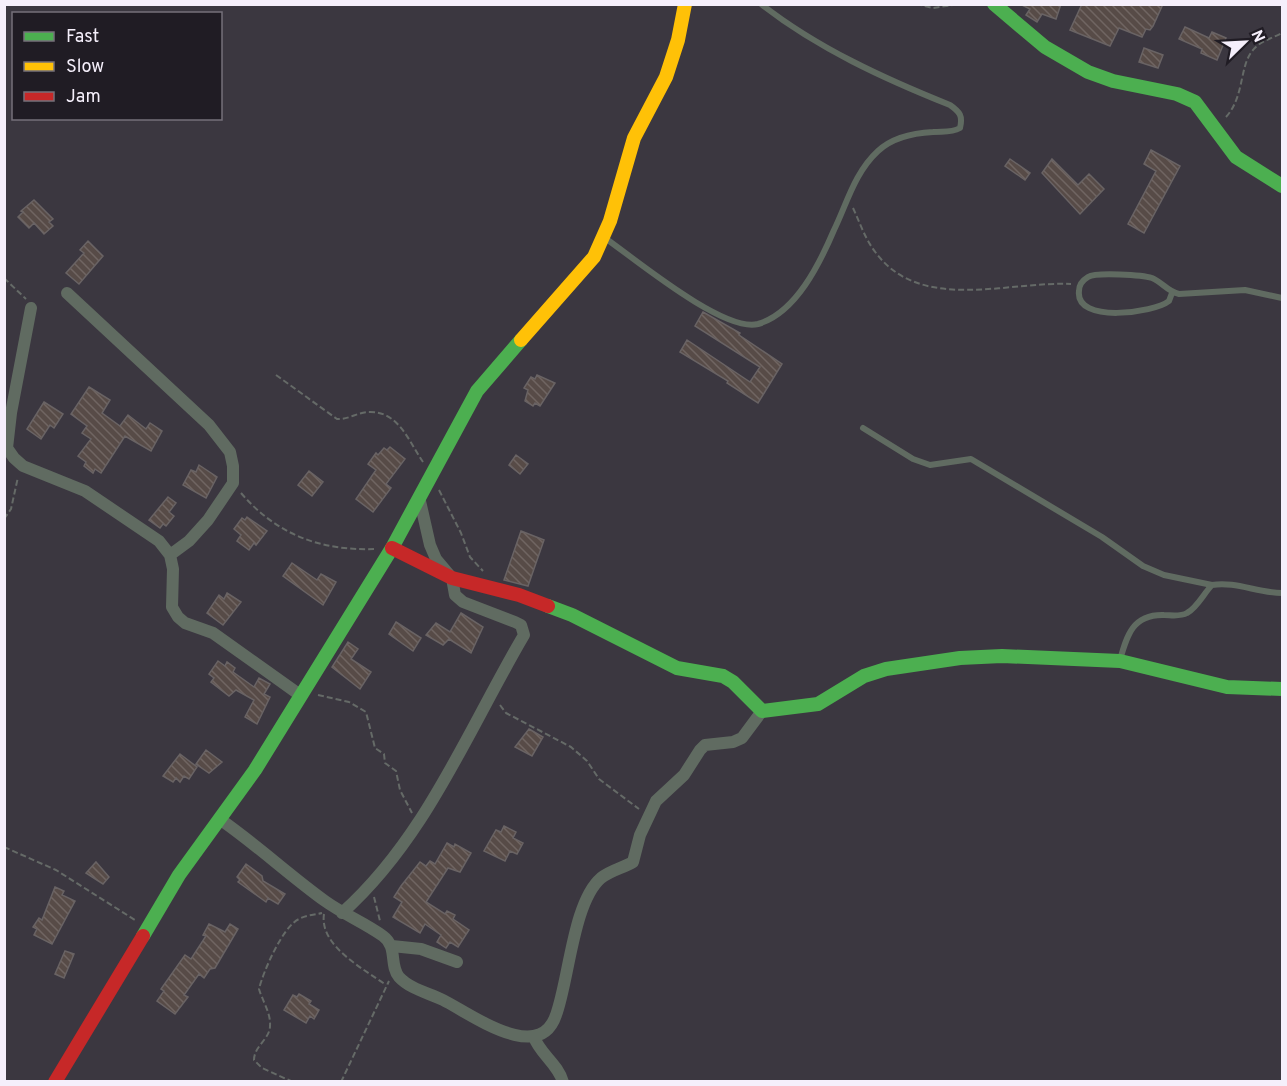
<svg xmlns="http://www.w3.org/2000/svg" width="1287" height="1086" font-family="Overpass,sans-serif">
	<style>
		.building { fill: url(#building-back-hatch); stroke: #696364; stroke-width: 1.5 }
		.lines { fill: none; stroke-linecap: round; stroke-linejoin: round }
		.path { stroke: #656a67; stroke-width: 2; stroke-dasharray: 6 3; stroke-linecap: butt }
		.lane { stroke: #606b61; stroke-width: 6 }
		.street { stroke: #606b61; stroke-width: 12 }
		.fast { stroke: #4caf50; stroke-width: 14 }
		.slow { stroke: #ffc107; stroke-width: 14 }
		.jam { stroke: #c62828; stroke-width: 14 }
	</style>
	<defs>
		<pattern id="building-back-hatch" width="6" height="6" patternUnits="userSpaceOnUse" patternTransform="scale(1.5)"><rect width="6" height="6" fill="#574b47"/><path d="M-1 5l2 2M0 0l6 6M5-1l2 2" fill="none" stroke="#706562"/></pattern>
	</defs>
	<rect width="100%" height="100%" fill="#3b3740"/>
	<path class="building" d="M1020,4H1061L1056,19L1042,14L1037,22L1026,15L1030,9Z
		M1082,4H1163L1153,26L1150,30L1146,29L1142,37L1119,28L1110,46L1070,30Z
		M1185,27L1209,38L1212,32L1226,38L1217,60L1201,53L1202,49L1179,39Z
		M1144,48L1163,55L1158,68L1139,62Z
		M1151,150L1180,166L1144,233L1128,224L1156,171L1144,164Z
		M1010,159L1030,173L1025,180L1005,166Z
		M1052,159L1078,185L1089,174L1104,189L1080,214L1042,173Z
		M34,200L53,219L49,222L53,226L44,234L34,223L29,228L18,217L23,212L21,211Z
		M88,241L103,256L79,284L66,273L84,253L80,250Z
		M703,312L740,333L739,335L782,364L758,403L727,383L728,381L680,352L687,340L750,382L760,367L695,326Z
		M537,375L555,383L540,406L535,403L533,406L525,401L528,390L524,388L531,377L535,379Z
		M89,387L110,400L102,413L120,426L128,415L146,429L150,423L162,431L151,451L125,436L101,473L95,469L93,473L84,466L86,462L78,456L91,439L82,433L87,426L71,414Z
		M44,402L63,414L54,428L50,425L41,439L27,429Z
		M390,447L405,459L386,484L391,488L373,512L356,499L376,470L368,464L376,453L378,455L384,448L387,450Z
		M516,455L528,464L520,474L509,465Z
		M199,465L217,477L206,498L183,485L191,470L196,472Z
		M309,471L323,482L312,496L298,485Z
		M168,497L176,503L169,512L174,516L166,526L163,524L160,528L149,520Z
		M247,517L267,531L256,545L254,543L249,550L237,541L241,535L234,529L242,518L245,520Z
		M521,531L544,540L528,586L504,580Z
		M292,563L317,580L321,574L336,582L323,605L283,576Z
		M227,593L241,602L223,625L207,613L219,595L224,599Z
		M461,613L483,627L471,653L449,639L443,645L426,635L436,623L450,632Z
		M396,622L421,638L413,651L389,634Z
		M348,642L358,649L351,659L371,672L360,689L332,667Z
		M218,661L225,666L227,662L235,668L233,672L254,687L259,678L270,684L264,694L270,697L257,724L245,717L254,700L236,690L229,696L211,682L214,678L209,674Z
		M529,729L543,737L532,756L515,747Z
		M206,750L222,762L209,773L196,764Z
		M180,754L197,767L189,779L184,776L180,782L176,778L173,782L163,776Z
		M504,826L516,832L513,838L523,843L517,854L510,851L505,861L484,851L496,830L501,832Z
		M447,843L454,847L455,844L471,853L460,872L448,868L426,902L445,914L447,911L455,915L453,919L469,930L458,947L450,942L446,948L437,942L441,935L425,924L420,933L393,917L402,902L394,897L401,886L420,862L426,866L430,861L435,864Z
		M96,862L109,877L103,884L86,873Z
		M246,864L262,876L263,881L285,894L278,904L268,898L266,902L238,882L240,880L237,877Z
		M55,887L64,891L62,895L75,901L52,944L34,935L37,929L33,927L39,918L42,920Z
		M209,924L225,932L230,924L238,929L215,968L210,969L204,978L199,974L184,995L188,997L175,1014L157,1001L164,991L161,989L185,955L191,959L206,936L203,935Z
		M65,951L74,954L64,978L55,974Z
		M299,994L311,1001L309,1004L319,1010L314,1019L310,1016L306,1023L284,1010L293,995L297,997Z"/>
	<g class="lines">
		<path class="path" d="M916,4L933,8L959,4
			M1226,117C1245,96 1239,66 1253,50C1260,41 1273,38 1282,33
			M853,208C860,223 865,239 876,253C921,313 1008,281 1071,284
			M4,278L26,299
			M276,375L337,419C348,420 358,412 369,412C399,411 409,442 423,462
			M439,490L461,533L470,557L483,571
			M241,493C276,534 320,551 374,549
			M4,519L11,509L18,477
			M318,695L349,702L366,712L375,748L384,754L385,763L396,771L400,790L412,813
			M500,705L506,713L571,747L587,761L599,779L639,809
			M4,847L56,870L135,920
			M374,897L380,921
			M324,914C319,946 364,969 386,985
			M293,1082L262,1068L254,1060C254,1046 270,1039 270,1026C271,1013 262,1000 259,989C263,972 283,926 299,919C306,915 314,915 322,913
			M341,1082L389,981"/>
		<path class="lane" d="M605,238C635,259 724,333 758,324C796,313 820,263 834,230C847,203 855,172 878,151C893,137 913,133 933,132C943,131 951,133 960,128C963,116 960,112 950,105C885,79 817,48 761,4
			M1172,293L1169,301C1154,313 1075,324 1079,291C1079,284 1083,280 1088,277C1096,272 1143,275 1152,278C1162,282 1168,292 1179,294L1245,290L1282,298
			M863,428L913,459L930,465L971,459L1102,537L1143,566L1164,575L1212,585
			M1120,660C1127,635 1133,614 1164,615C1171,615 1180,617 1187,613C1197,608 1204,593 1212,585C1235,581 1258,593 1282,593"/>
		<path class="street" d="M67,293L209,425L230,452L233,466V483L208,520L189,541L170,555
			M31,308L11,413L7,448L14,458L23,466L85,491L159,541L170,555L173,569L172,607L178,617L185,623L213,633L300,695
			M221,820C257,845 289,875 325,901C343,914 365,923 383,936C398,947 389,965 399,977C410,989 429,993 443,1000C471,1014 539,1065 556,1015C569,980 573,902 601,878C611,870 623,868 633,862L640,835L656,801L684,775L700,750L705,745L733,742L742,738L762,711
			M342,913C426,838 468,730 524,635L521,625L515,622L463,602L455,595L452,578L436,559L430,545L420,501
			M392,946L421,949L457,962
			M534,1037C540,1054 558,1064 563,1082"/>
		<path class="fast" d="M994,4L1045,47L1088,72L1113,81L1177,94L1195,102L1236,157L1282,186
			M548,606L572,615L677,668L723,676L733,682L762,711L818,704L864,676L886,669L960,658L1002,656L1120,661L1227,687L1282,689
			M143,936L179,875L255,770L392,548L477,391L521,340"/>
		<path class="slow" d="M521,340L594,257L610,221L634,138L666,77L678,40L685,4"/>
		<path class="jam" d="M392,548L452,578L519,595L548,606
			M55,1082L143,936"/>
	</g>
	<rect width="1287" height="1086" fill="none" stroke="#f5effb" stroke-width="12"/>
	<rect x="12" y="12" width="210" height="108" fill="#201c24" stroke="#75707a" stroke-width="1.5"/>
	<rect x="24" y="32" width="30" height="9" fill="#4caf50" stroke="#75707a" stroke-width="1.5"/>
	<text x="66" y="42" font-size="18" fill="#f5effb">Fast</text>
	<rect x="24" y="62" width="30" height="9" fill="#ffc107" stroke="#75707a" stroke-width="1.5"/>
	<text x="66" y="72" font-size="18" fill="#f5effb">Slow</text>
	<rect x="24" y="92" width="30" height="9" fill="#c62828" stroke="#75707a" stroke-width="1.5"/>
	<text x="66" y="102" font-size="18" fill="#f5effb">Jam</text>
	<g transform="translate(1245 42) rotate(66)" stroke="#201c24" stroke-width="4.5" paint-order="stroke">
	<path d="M0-4.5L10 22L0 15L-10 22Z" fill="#f5effb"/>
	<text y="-9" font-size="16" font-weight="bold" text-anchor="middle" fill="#f5effb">N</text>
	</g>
</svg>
